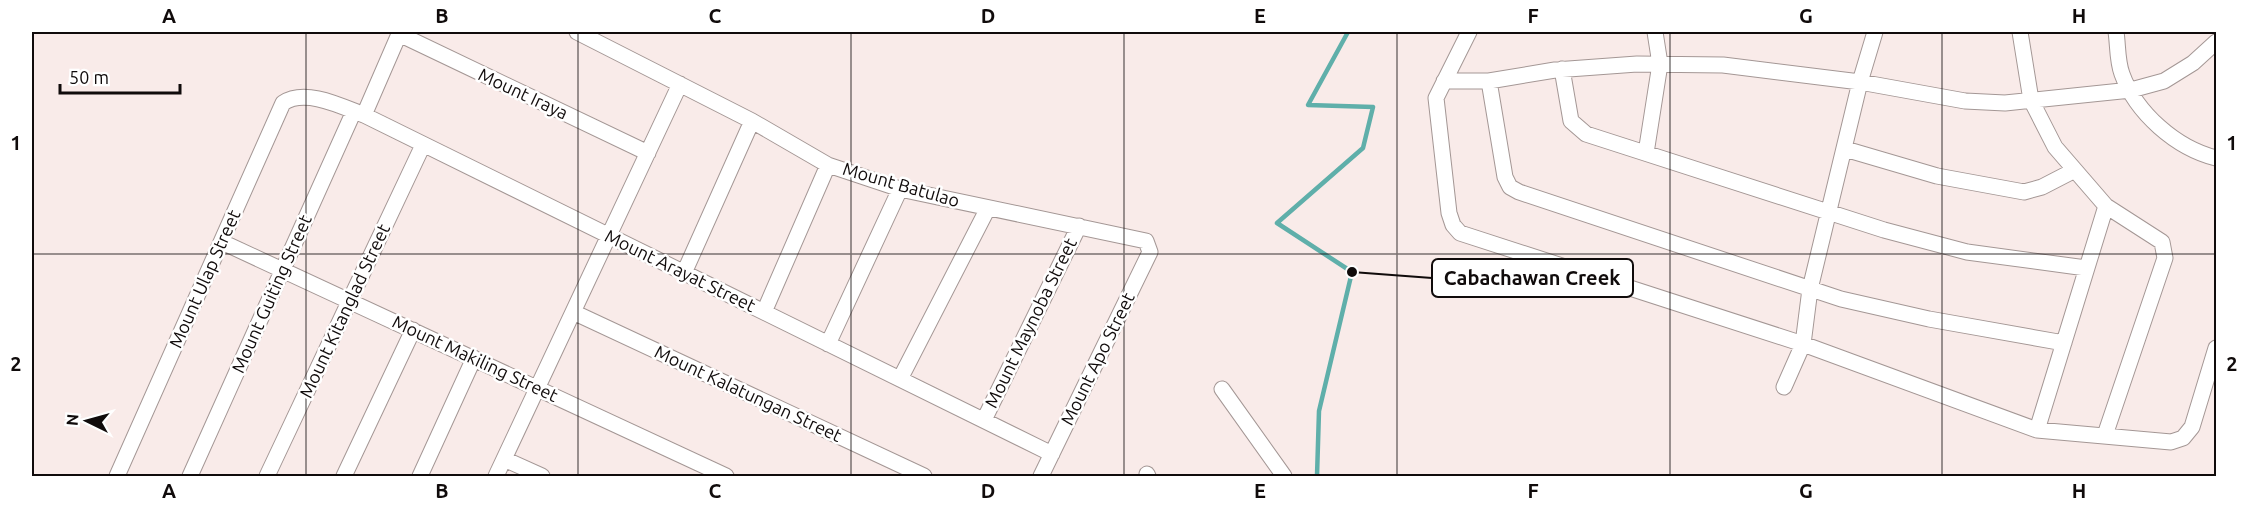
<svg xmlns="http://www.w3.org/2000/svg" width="2248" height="508" font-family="Ubuntu,sans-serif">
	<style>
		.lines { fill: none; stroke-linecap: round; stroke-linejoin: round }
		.stream { stroke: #5fafaa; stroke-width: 4.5 }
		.street-casing { stroke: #a49795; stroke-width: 17 }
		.street { stroke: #fff; stroke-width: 15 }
		.grid { fill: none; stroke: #100b0b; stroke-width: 1.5; stroke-opacity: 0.55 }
		.labels { text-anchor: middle; stroke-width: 5; stroke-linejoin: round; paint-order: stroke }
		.street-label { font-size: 18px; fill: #100b0b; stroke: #fff }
		.leader { fill: none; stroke: #100b0b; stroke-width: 2 }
		.callout-dot { fill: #100b0b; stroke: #fff; stroke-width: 2 }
		.callout { fill: #fff; stroke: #100b0b; stroke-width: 2 }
		.callout-label { font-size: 20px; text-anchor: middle; font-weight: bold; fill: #100b0b }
		.neatline { fill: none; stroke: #100b0b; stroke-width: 2 }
		.grid-label { font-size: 20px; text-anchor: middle; font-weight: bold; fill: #100b0b }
	</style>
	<rect width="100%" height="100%" fill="#f9ebe9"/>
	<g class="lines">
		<path class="stream" d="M1317,476L1319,411L1352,272L1277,223L1363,148L1373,107L1308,105L1348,32"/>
		<defs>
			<path id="street" d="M577,32L752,121L828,165L900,189L1146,241L1150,252L1041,476
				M1469,32L1436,98L1449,213L1453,225L1460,233L1803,344L2037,430L2171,442L2183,438L2192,427L2216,348
				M2020,32L2031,100L2055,147L2106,206L2162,242L2165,258L2105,435
				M2116,32C2118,44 2117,61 2122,74C2136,113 2176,148 2216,158
				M399,34L648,153
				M1562,69L1571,121L1586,134L1884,230L1967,252L2086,268
				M1444,81H1489L1555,70L1637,64L1723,65L1860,82L1965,101L2005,103L2131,90L2164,81L2193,63L2216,42
				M1489,81L1505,177L1510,187L1519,192L1841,299L1929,319L2064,343
				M364,115L400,32
				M1845,149L1937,176L2024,192L2042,187L2073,171
				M1646,153L1660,64L1655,32
				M222,242L726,476
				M684,273L752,121
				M573,312L924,476
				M764,312L828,165
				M828,344L900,189
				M900,379L988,208
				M1784,387L1803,344L1810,289L1860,82L1875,32
				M1222,389L1284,476
				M984,420L1079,226
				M2037,430L2106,206
				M504,459L542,476
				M1147,474L1148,476
				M117,476L283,103C305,88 341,106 364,115L1052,454
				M190,476L354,111
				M267,476L423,145
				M344,476L413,330
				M420,476L474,358
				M496,476L680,84"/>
		</defs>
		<use href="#street" class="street-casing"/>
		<use href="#street" class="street"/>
	</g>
	<path class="grid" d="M306,32V476M578,32V476M851,32V476M1124,32V476M1397,32V476M1670,32V476M1942,32V476M32,254H2216"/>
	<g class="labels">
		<g class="street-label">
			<text transform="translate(523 94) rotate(25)" y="6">Mount Iraya</text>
			<text transform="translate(901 185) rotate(16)" y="6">Mount Batulao</text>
			<text transform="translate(680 271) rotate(26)" y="6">Mount Arayat Street</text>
			<text transform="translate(205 279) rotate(-66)" y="6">Mount Ulap Street</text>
			<text transform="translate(272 294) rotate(-66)" y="6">Mount Guiting Street</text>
			<text transform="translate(345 311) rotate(-65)" y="6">Mount Kitanglad Street</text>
			<text transform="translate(1031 323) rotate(-64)" y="6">Mount Maynoba Street</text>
			<text transform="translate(475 359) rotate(25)" y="6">Mount Makiling Street</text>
			<text transform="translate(1098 359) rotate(-64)" y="6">Mount Apo Street</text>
			<text transform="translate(748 394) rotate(25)" y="6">Mount Kalatungan Street</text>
		</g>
	</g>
	<path class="leader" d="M1352 272L1432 278"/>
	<circle class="callout-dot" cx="1352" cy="272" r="6"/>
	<rect class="callout" x="1432" y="259" width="201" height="38" rx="6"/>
	<g class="callout-label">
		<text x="1532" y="285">Cabachawan Creek</text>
	</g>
	<rect width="2248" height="508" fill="none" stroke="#ffffff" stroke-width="66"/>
	<g transform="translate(87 421) rotate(275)" stroke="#ffffff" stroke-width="4.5" paint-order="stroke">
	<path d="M0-4.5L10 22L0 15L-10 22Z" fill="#100b0b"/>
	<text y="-9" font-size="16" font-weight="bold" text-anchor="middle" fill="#100b0b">N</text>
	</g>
	<path d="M60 84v9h120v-9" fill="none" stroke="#100b0b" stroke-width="3"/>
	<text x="69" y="84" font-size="18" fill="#100b0b" stroke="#ffffff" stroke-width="4.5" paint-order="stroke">50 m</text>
	<rect x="33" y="33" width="2182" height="442" class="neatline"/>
	<g class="grid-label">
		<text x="169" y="23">A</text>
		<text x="442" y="23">B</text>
		<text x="715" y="23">C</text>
		<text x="988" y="23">D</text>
		<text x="1260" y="23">E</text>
		<text x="1533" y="23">F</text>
		<text x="1806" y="23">G</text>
		<text x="2079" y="23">H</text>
		<text x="16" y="150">1</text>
		<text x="2232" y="150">1</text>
		<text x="16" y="371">2</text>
		<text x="2232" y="371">2</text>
		<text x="169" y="498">A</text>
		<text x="442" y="498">B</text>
		<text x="715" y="498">C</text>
		<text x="988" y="498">D</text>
		<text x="1260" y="498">E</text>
		<text x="1533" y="498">F</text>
		<text x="1806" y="498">G</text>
		<text x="2079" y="498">H</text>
	</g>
</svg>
